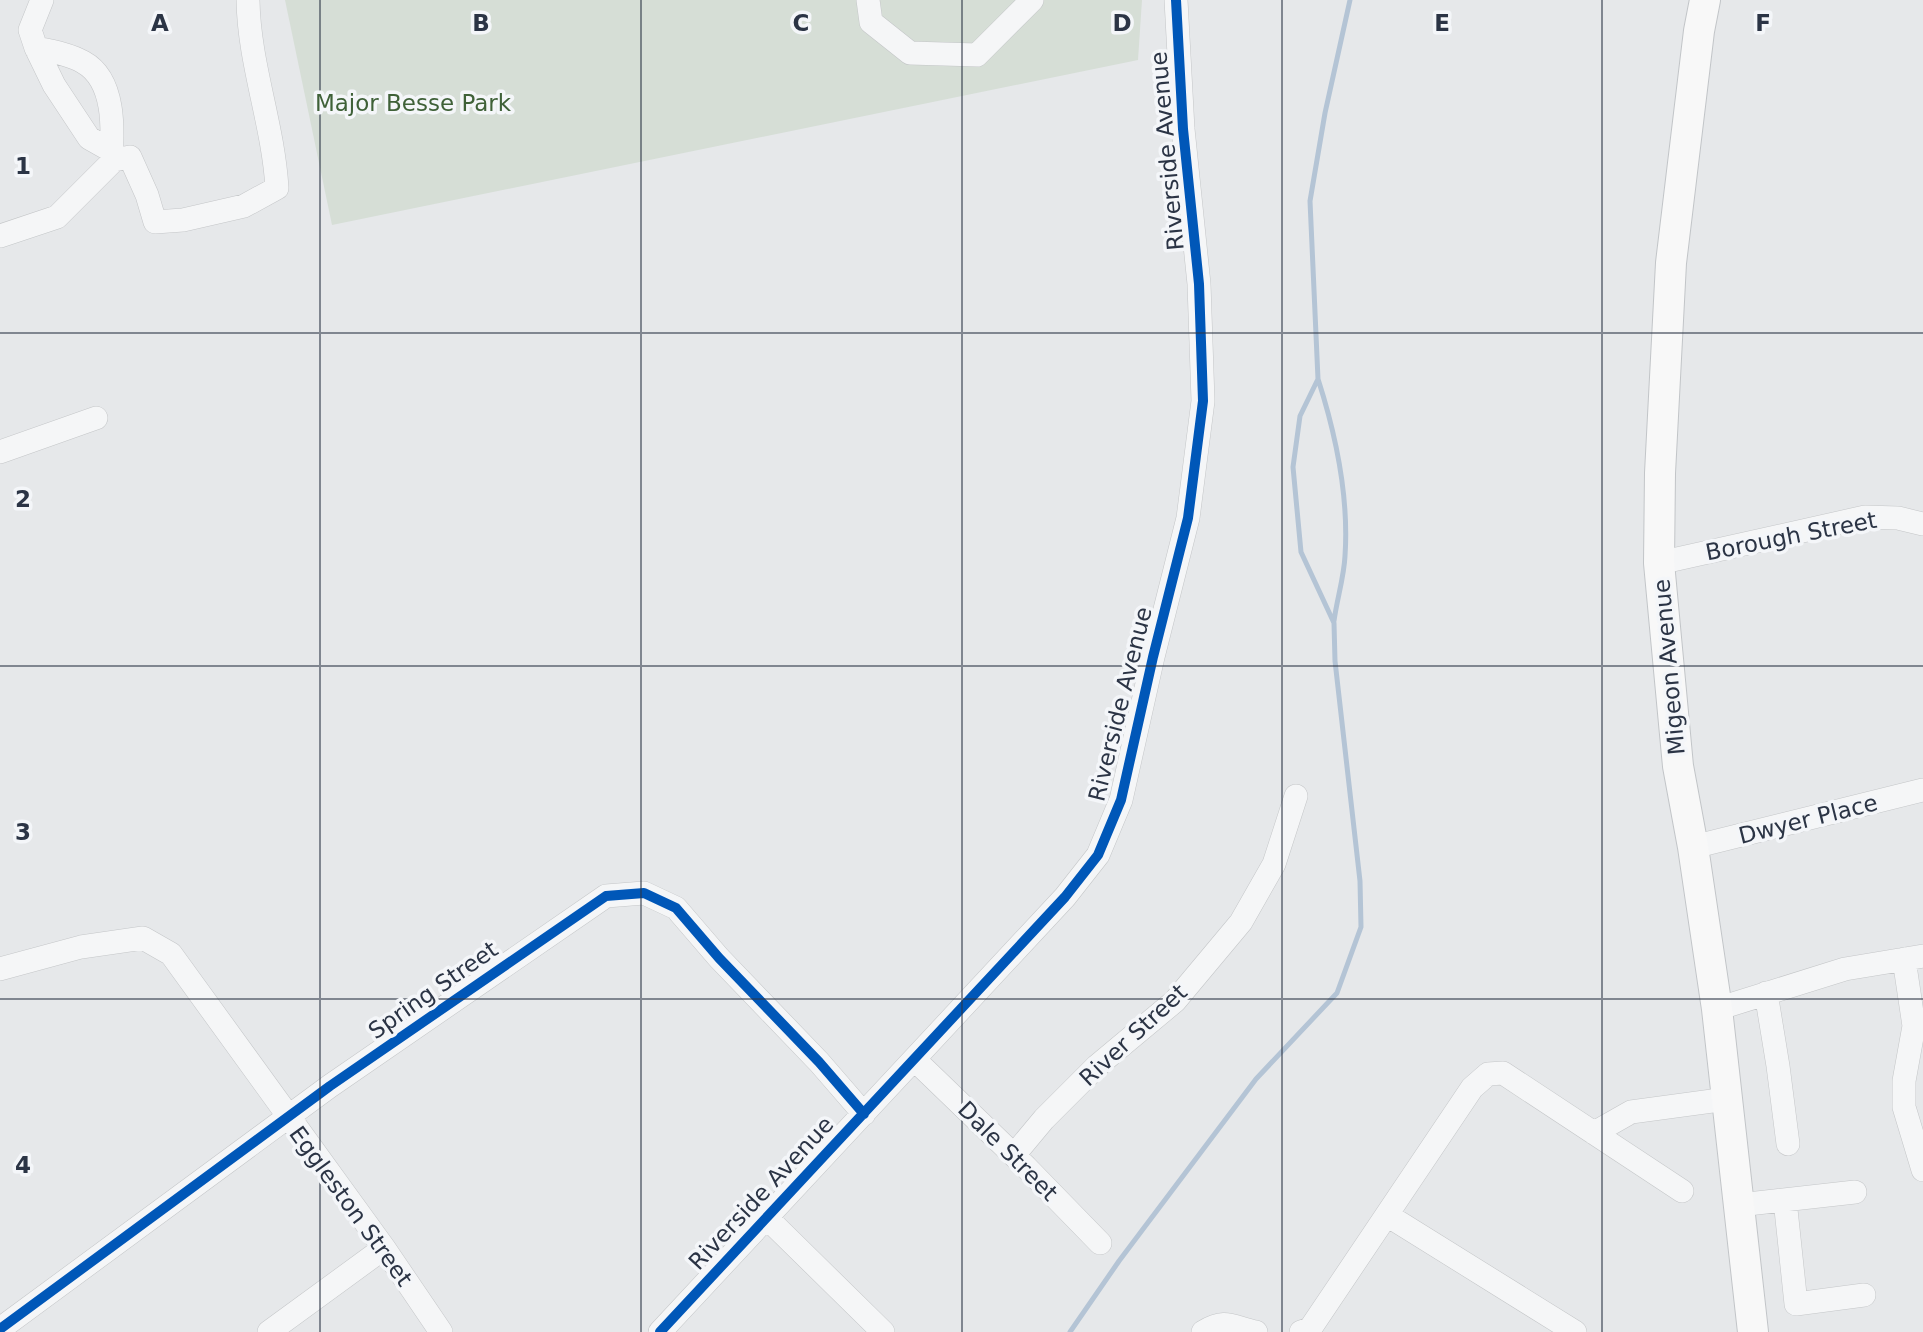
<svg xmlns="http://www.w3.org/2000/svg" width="1923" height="1332" font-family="'DejaVu Sans',sans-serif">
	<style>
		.green { fill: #d6ded6 }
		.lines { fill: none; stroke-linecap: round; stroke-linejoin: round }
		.stream { stroke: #b4c4d5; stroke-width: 5 }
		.minor-casing { stroke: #c4c6c8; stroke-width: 24 }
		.major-casing { stroke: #c2c5c8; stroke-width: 32 }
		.minor { stroke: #f5f6f7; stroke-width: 23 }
		.major { stroke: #f8f8f8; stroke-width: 30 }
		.cycleway-casing { stroke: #f4f6f9; stroke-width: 15 }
		.cycleway { stroke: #0057b8; stroke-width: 10 }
		.grid { fill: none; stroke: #2b3445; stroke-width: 2; stroke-opacity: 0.55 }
		.labels { text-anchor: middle; stroke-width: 7; stroke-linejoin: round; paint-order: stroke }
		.park-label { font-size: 23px; fill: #3f6138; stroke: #f4f6f9 }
		.street-label { font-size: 23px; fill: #2b3445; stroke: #f4f6f9 }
		.grid-label { font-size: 23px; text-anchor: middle; font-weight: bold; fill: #2b3445; stroke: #f4f6f9; stroke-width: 7; stroke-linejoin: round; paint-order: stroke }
	</style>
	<rect width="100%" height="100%" fill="#e6e8ea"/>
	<path class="green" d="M285,0H1142L1138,60L332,225Z"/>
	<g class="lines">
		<path class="stream" d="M1318,379C1336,435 1349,497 1345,556C1344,577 1337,599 1334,621
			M1070,1332L1119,1261L1256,1079L1337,993L1361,927L1360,881L1335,661L1334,623L1301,552L1293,467L1300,416L1318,379L1310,201L1325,113L1350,0"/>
		<defs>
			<path id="minor" d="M42,0L30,30L36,48C51,51 69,54 83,62C116,80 113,131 111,163
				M868,0L871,22L910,53L977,55L1032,0
				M36,48L54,85L89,138L112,151
				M0,236L57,217L114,160L130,157L147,195L155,222L183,220L244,206L277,188C273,123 249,64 248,0
				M0,452L96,418
				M1659,563L1865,517L1898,518L1923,524
				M1693,847L1923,790
				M1904,959L1914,1026L1904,1081V1107L1923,1170
				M0,969L81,947L143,938L171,954L384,1248L441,1332
				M1766,993L1778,1066L1788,1144
				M1717,1009L1845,969L1923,956
				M915,1060L1026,1167L1100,1243
				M1594,1133L1631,1112L1727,1099
				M1014,1155L1044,1119L1097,1066L1175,1001L1241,922L1274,864L1296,796
				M1785,1200L1796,1304L1864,1295
				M1739,1205L1855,1192
				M1387,1215L1575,1332
				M766,1217L883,1332
				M0,1329L330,1086L606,896L644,893L676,908L719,958L819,1062L864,1114
				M269,1332L384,1248
				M660,1332L1065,897L1098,855L1121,800L1153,657L1188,518L1203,401L1199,284L1183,129L1176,0
				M1203,1332C1226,1318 1232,1327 1256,1332
				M1301,1332L1310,1329L1472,1088L1488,1074L1503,1073L1682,1191"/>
			<path id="major" d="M1705,0L1699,31L1671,263L1660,473L1659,563L1678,766L1693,847L1717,1009L1753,1332"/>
		</defs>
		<use href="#minor" class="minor-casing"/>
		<use href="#major" class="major-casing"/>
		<use href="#minor" class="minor"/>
		<use href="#major" class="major"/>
		<defs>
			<path id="cycleway" d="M0,1329L330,1086L606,896L644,893L676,908L719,958L819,1062L864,1114
				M660,1332L1065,897L1098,855L1121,800L1153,657L1188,518L1203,401L1199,284L1183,129L1176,0"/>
		</defs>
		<use href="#cycleway" class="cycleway-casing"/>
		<use href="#cycleway" class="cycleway"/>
	</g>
	<path class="grid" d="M320,0V1332M641,0V1332M962,0V1332M1282,0V1332M1602,0V1332M0,333H1923M0,666H1923M0,999H1923"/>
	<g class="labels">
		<g class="park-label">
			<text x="413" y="111">Major Besse Park</text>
		</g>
		<g class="street-label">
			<text transform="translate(1167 151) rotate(-95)" y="8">Riverside Avenue</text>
			<text transform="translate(1791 536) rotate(-11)" y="8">Borough Street</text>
			<text transform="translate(1669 667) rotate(-95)" y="8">Migeon Avenue</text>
			<text transform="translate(1120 704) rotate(-76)" y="8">Riverside Avenue</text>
			<text transform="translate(1808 819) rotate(-14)" y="8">Dwyer Place</text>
			<text transform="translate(433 990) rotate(-35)" y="8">Spring Street</text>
			<text transform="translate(1133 1035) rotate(-43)" y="8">River Street</text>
			<text transform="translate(1008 1151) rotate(45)" y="8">Dale Street</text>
			<text transform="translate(761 1193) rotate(-47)" y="8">Riverside Avenue</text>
			<text transform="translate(351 1206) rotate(54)" y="8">Eggleston Street</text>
		</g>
	</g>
	<g class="grid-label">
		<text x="160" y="31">A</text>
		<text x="481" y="31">B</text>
		<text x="801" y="31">C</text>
		<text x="1122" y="31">D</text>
		<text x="1442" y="31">E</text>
		<text x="1763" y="31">F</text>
		<text x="23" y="174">1</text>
		<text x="23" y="507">2</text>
		<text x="23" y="840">3</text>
		<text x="23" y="1173">4</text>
	</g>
</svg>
